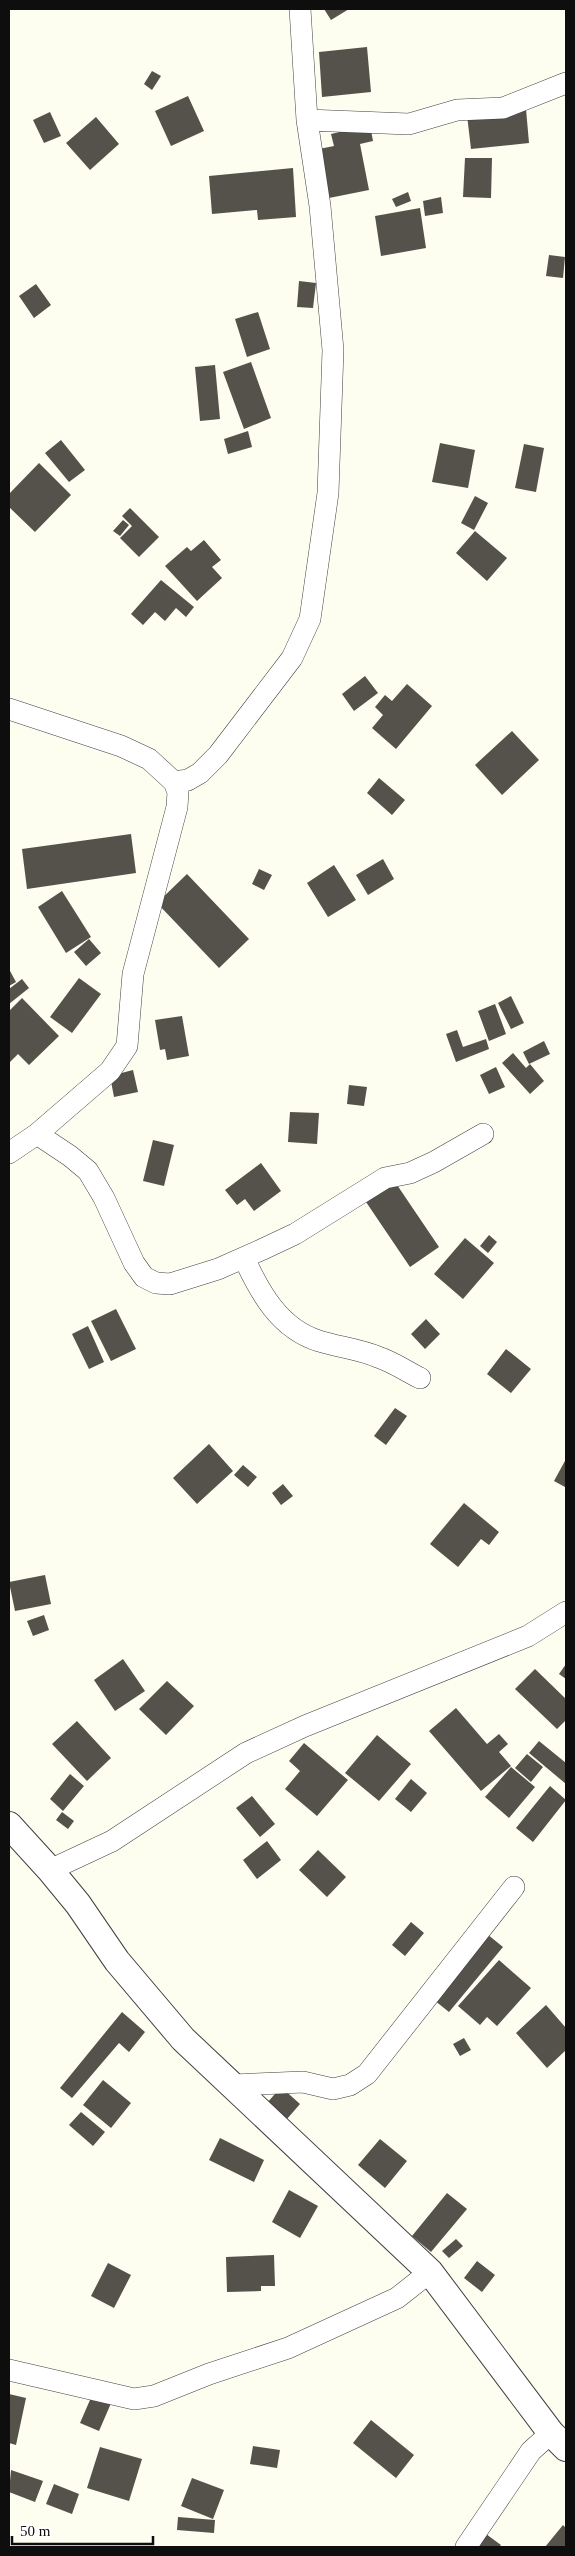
<svg xmlns="http://www.w3.org/2000/svg" width="575" height="2556" font-family="Georgia,serif">
	<style>
		.building { fill: #55514b }
		.lines { fill: none; stroke-linecap: round; stroke-linejoin: round }
		.minor-casing { stroke: #414141; stroke-width: 22 }
		.tertiary-casing { stroke: #414141; stroke-width: 28 }
		.minor { stroke: #fff; stroke-width: 21 }
		.tertiary { stroke: #fff; stroke-width: 26 }
	</style>
	<rect width="100%" height="100%" fill="#fdfdf0"/>
	<path class="building" d="M324,9H349L331,20Z
		M367,47L371,92L322,97L319,52Z
		M152,71L161,76L152,90L144,84Z
		M188,96L204,131L171,146L155,111Z
		M526,109L529,143L471,149L467,115Z
		M50,112L61,136L44,143L33,120Z
		M96,117L119,144L90,170L66,143Z
		M370,125L373,141L360,144L369,190L324,199L314,150L334,146L331,134Z
		M465,158H492L491,198L463,197Z
		M293,168L296,217L258,220L257,210L212,214L209,176Z
		M408,192L411,201L396,207L392,199Z
		M441,197L443,213L425,216L423,201Z
		M420,208L426,248L381,256L375,216Z
		M549,255L565,257L563,278L546,276Z
		M299,281L316,283L313,308L297,307Z
		M36,284L51,305L34,318L19,296Z
		M258,312L270,349L247,357L235,319Z
		M251,362L271,418L244,429L223,372Z
		M215,365L220,419L200,421L195,367Z
		M248,431L252,447L228,454L224,439Z
		M61,440L85,470L69,482L45,453Z
		M440,443L475,450L468,488L432,482Z
		M524,444L544,448L536,492L515,488Z
		M39,463L71,495L35,532L9,507V494Z
		M475,496L488,503L474,530L461,523Z
		M130,508L159,537L139,557L120,538L132,526L122,516Z
		M123,520L129,525L120,536L113,531Z
		M475,531L507,558L487,581L456,553Z
		M204,540L221,560L212,567L222,578L197,601L165,566L187,547L191,551Z
		M161,580L194,607L186,617L176,608L165,621L155,612L143,625L131,614Z
		M365,676L378,693L354,711L342,694Z
		M407,684L432,706L396,749L372,728L383,715L375,707L385,695L392,701Z
		M512,731L539,760L502,795L475,765Z
		M379,778L405,800L392,815L367,793Z
		M131,834L136,873L27,889L22,849Z
		M383,859L394,879L368,895L356,875Z
		M334,865L356,900L328,917L307,883Z
		M259,869L272,875L264,890L252,884Z
		M187,874L249,939L219,968L157,903Z
		M62,891L91,937L66,953L38,907Z
		M89,939L101,953L86,966L74,952Z
		M9,969L16,982L9,986Z
		M79,978L101,994L72,1033L50,1017Z
		M22,979L29,988L9,1004V989Z
		M511,996L524,1023L511,1029L498,1003Z
		M22,998L59,1036L29,1065L18,1054L9,1063V1011Z
		M495,1004L506,1034L489,1041L478,1011Z
		M182,1016L189,1056L167,1060L165,1049L160,1050L155,1020Z
		M457,1030L463,1047L486,1039L489,1049L456,1062L446,1034Z
		M544,1041L550,1054L529,1064L523,1052Z
		M513,1053L526,1068L530,1064L544,1081L530,1094L502,1063Z
		M496,1067L505,1087L489,1094L480,1075Z
		M133,1070L138,1092L114,1097L110,1076Z
		M349,1085L367,1087L364,1106L347,1104Z
		M290,1112L319,1113L317,1144L288,1142Z
		M153,1140L174,1145L164,1186L143,1181Z
		M261,1163L281,1191L254,1211L245,1199L237,1205L225,1190Z
		M393,1179L439,1247L410,1267L364,1199Z
		M489,1235L497,1242L488,1253L480,1246Z
		M465,1238L494,1263L463,1299L434,1274Z
		M116,1309L136,1349L111,1361L91,1321Z
		M426,1319L440,1334L425,1349L411,1334Z
		M88,1326L104,1362L89,1369L72,1334Z
		M506,1349L531,1369L511,1393L487,1374Z
		M395,1408L407,1416L386,1445L374,1436Z
		M209,1444L233,1471L197,1504L173,1478Z
		M566,1459V1485L565,1487L554,1481Z
		M243,1465L257,1477L248,1487L234,1475Z
		M283,1484L293,1496L281,1505L272,1493Z
		M464,1503L499,1532L489,1545L481,1539L458,1567L430,1544Z
		M45,1575L51,1604L15,1611L9,1582Z
		M44,1615L49,1630L33,1636L27,1621Z
		M123,1659L145,1691L115,1711L94,1680Z
		M566,1664V1679L559,1674Z
		M535,1669L566,1699V1720L557,1729L515,1689Z
		M167,1681L194,1706L166,1735L139,1709Z
		M456,1708L487,1744L499,1734L508,1744L499,1752L511,1766L481,1791L429,1731Z
		M77,1721L111,1758L87,1781L52,1744Z
		M377,1735L411,1764L379,1801L345,1773Z
		M539,1741L566,1763V1784L529,1753Z
		M304,1743L348,1780L317,1816L285,1789L300,1771L289,1761Z
		M527,1754L543,1767L531,1782L515,1768Z
		M511,1767L535,1787L509,1818L485,1797Z
		M70,1774L84,1786L63,1811L50,1799Z
		M411,1779L427,1793L411,1812L395,1799Z
		M550,1786L566,1800L533,1842L516,1828Z
		M252,1796L275,1824L260,1837L236,1808Z
		M62,1812L74,1821L68,1829L56,1820Z
		M267,1841L281,1860L257,1879L243,1860Z
		M318,1850L346,1877L327,1897L299,1870Z
		M411,1922L424,1933L405,1956L392,1945Z
		M487,1934L503,1947L449,2012L434,2000Z
		M499,1960L531,1988L497,2026L487,2017L480,2025L458,2006Z
		M546,2005L566,2028V2050L547,2068L516,2033Z
		M122,2012L145,2032L129,2052L119,2043L72,2098L60,2088Z
		M464,2038L471,2050L460,2056L453,2044Z
		M103,2080L131,2103L111,2128L83,2105Z
		M281,2087L300,2104L287,2119L267,2103Z
		M81,2112L105,2132L93,2146L69,2125Z
		M220,2138L264,2160L254,2182L209,2160Z
		M380,2139L407,2161L385,2188L358,2165Z
		M289,2190L318,2206L300,2238L272,2222Z
		M447,2193L467,2209L431,2252L412,2236Z
		M456,2239L463,2246L449,2258L442,2251Z
		M274,2255L275,2286H261V2291L227,2292L226,2257Z
		M477,2261L495,2275L482,2292L464,2278Z
		M108,2263L131,2275L114,2308L91,2296Z
		M93,2393L112,2401L99,2431L80,2423Z
		M9,2394L26,2398L16,2445L9,2443Z
		M371,2420L414,2455L396,2478L353,2443Z
		M253,2446L280,2450L277,2468L250,2464Z
		M100,2447L142,2459L129,2501L87,2488Z
		M11,2470L43,2481L35,2502L9,2492Z
		M192,2478L224,2490L213,2519L181,2506Z
		M54,2484L79,2494L72,2514L46,2504Z
		M178,2517L215,2520L214,2533L177,2530Z
		M563,2525L566,2528V2547H545Z
		M486,2534L501,2545L499,2547H476Z"/>
	<g class="lines">
		<defs>
			<path id="minor" d="M307,120L409,124L457,110L503,108L566,83
				M9,709L121,746L149,759L174,782L178,792L177,807L133,974L127,1046L110,1071L37,1134L9,1153
				M174,782L188,780L200,773L218,755L292,658L310,619L328,493L333,350L320,206L307,120L300,9
				M37,1134L70,1156L88,1171L104,1198L134,1263L144,1277L156,1283L170,1284L218,1269L261,1250L295,1234L385,1178L410,1173L434,1162L483,1134
				M244,1258C260,1293 280,1329 319,1341C338,1347 359,1349 378,1357C393,1362 406,1371 420,1378
				M50,1870L112,1841L246,1753L305,1726L528,1636L566,1612
				M234,2085L303,2082L333,2089L350,2085L367,2074L514,1887
				M9,2370L134,2399L154,2396L209,2374L288,2348L397,2298L430,2272
				M466,2547L531,2451L551,2433"/>
			<path id="tertiary" d="M9,1825L50,1870L78,1904L117,1961L183,2039L430,2272L551,2433L566,2448"/>
		</defs>
		<use href="#minor" class="minor-casing"/>
		<use href="#tertiary" class="tertiary-casing"/>
		<use href="#minor" class="minor"/>
		<use href="#tertiary" class="tertiary"/>
	</g>
	<rect width="575" height="2556" fill="none" stroke="#0e0e0e" stroke-width="20"/>
	<path d="M12 2536v8h141v-8" fill="none" stroke="#0e0e0e" stroke-width="2.5"/>
	<text x="20" y="2536" font-size="15" fill="#0e0e0e" stroke="#ffffff" stroke-width="4" paint-order="stroke">50 m</text>
</svg>
